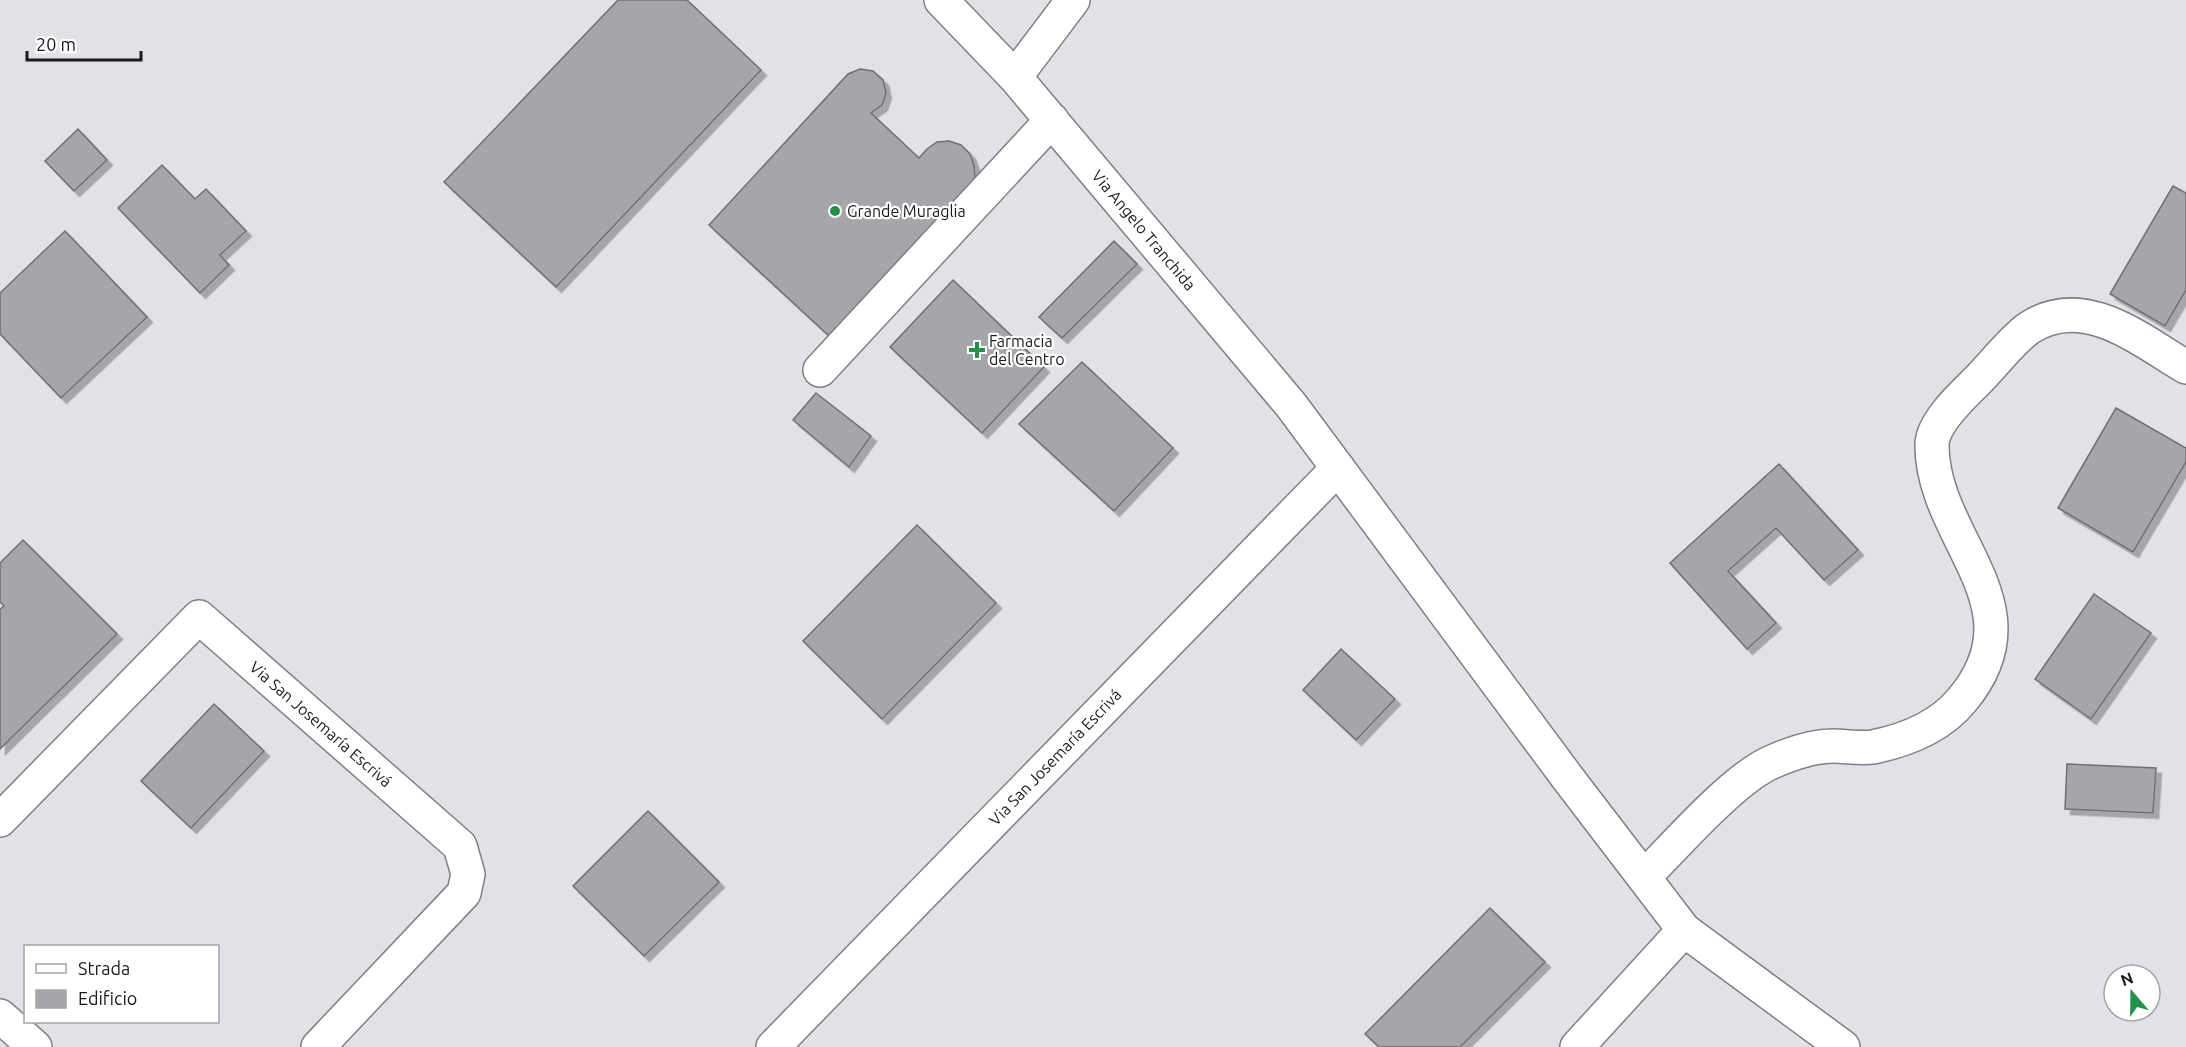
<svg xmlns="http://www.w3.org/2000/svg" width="2186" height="1047" font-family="Ubuntu,sans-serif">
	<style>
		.building { fill: #a4a6ab; stroke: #6e7075; stroke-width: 1.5; filter: url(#shadow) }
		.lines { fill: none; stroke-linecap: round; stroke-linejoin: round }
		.minor-casing { stroke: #807f84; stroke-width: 36 }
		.minor { stroke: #fff; stroke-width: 33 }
		.poi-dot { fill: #249149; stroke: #fff; stroke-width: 2 }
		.labels { text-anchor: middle; stroke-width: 4.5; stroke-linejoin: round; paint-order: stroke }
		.poi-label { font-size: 16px; fill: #1b1b1d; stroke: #fff; text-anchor: start }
		.street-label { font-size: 16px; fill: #1b1b1d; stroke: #fff }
	</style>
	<defs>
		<filter id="shadow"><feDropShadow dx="5.5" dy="5.5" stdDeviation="0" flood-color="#0004"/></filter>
	</defs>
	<rect width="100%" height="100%" fill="#e2e1e7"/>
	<path class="building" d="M618,0H687L761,70L556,287L444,182Z
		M860,69L873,71L883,80L886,93L882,105L871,113L919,158L927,149L937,142L949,141L961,145L970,154L974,165L975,177L969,188L829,336L709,225L848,74Z
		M78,129L107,160L74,191L45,161Z
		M162,165L195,199L206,189L246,231L220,255L229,265L200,293L118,208Z
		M2173,186L2186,193V290L2165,326L2110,294Z
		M65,231L147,317L61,398L0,334V293Z
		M1114,241L1137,264L1062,338L1039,317Z
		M953,280L1044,367L982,433L890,347Z
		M1082,362L1173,448L1114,511L1019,424Z
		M816,393L871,436L849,467L793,420Z
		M2116,408L2186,448V462L2133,552L2058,508Z
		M1779,464L1858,550L1824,580L1776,528L1728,571L1776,623L1747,649L1670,563Z
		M917,525L996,603L882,719L803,641Z
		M23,540L117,634L0,749V609L4,606L0,602V563Z
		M2094,594L2151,633L2091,719L2035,679Z
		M1341,649L1395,699L1356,740L1303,690Z
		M214,704L264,751L191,828L141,781Z
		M2067,764L2156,768L2153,813L2065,809Z
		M648,811L719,882L644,956L573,886Z
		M1490,908L1545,962L1460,1047H1379L1365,1034Z"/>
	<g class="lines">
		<defs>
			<path id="minor" d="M941,0L1015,77L1291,405L1567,777L1684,930L1843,1047
				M1015,77L1073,0
				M820,370L1052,120
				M0,820L199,617L460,846L468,874L464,893L318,1047
				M1644,877C1675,846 1734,778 1772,762C1790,754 1813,746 1833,746C1846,746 1860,749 1873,747C1907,740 1940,727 1962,700C2042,605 1931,539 1932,444C1933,422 1963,395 1977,381C1993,365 2012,340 2029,328C2084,292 2140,340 2186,367
				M0,1016L35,1047
				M773,1047L1338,468
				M1577,1047L1684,930"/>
		</defs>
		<use href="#minor" class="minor-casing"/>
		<use href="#minor" class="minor"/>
	</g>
	<g class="poi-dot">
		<circle cx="835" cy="211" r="6"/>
		<path d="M974 341h6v6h6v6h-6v6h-6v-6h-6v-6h6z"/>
	</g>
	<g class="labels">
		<g class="poi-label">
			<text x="847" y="217">Grande Muraglia</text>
			<text x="989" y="347">Farmacia<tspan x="989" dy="18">del Centro</tspan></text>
		</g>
		<g class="street-label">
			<text transform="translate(1144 230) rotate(50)" y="6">Via Angelo Tranchida</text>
			<text transform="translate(321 724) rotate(41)" y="6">Via San Josemaría Escrivá</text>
			<text transform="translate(1055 757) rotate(-46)" y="6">Via San Josemaría Escrivá</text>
		</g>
	</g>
	<rect x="24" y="945" width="195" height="78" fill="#ffffff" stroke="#a4a4a5" stroke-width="1.5"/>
	<rect x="36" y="964" width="30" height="9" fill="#ffffff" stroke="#a4a4a5" stroke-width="1.5"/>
	<text x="78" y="975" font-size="18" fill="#1b1b1d">Strada</text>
	<rect x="36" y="990" width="30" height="18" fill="#a4a6ab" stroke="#a4a4a5" stroke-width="1.5"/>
	<text x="78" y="1005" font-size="18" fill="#1b1b1d">Edificio</text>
	<g transform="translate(2132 993) rotate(340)"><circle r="28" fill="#ffffff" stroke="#a4a4a5" stroke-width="1.5"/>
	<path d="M0-4.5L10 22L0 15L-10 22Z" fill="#249149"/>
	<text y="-9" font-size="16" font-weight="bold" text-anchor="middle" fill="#1b1b1d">N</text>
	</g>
	<path d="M27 51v9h114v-9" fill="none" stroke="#1b1b1d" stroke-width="3"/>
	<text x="36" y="51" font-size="18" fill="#1b1b1d" stroke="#ffffff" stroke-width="4.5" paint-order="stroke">20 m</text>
</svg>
